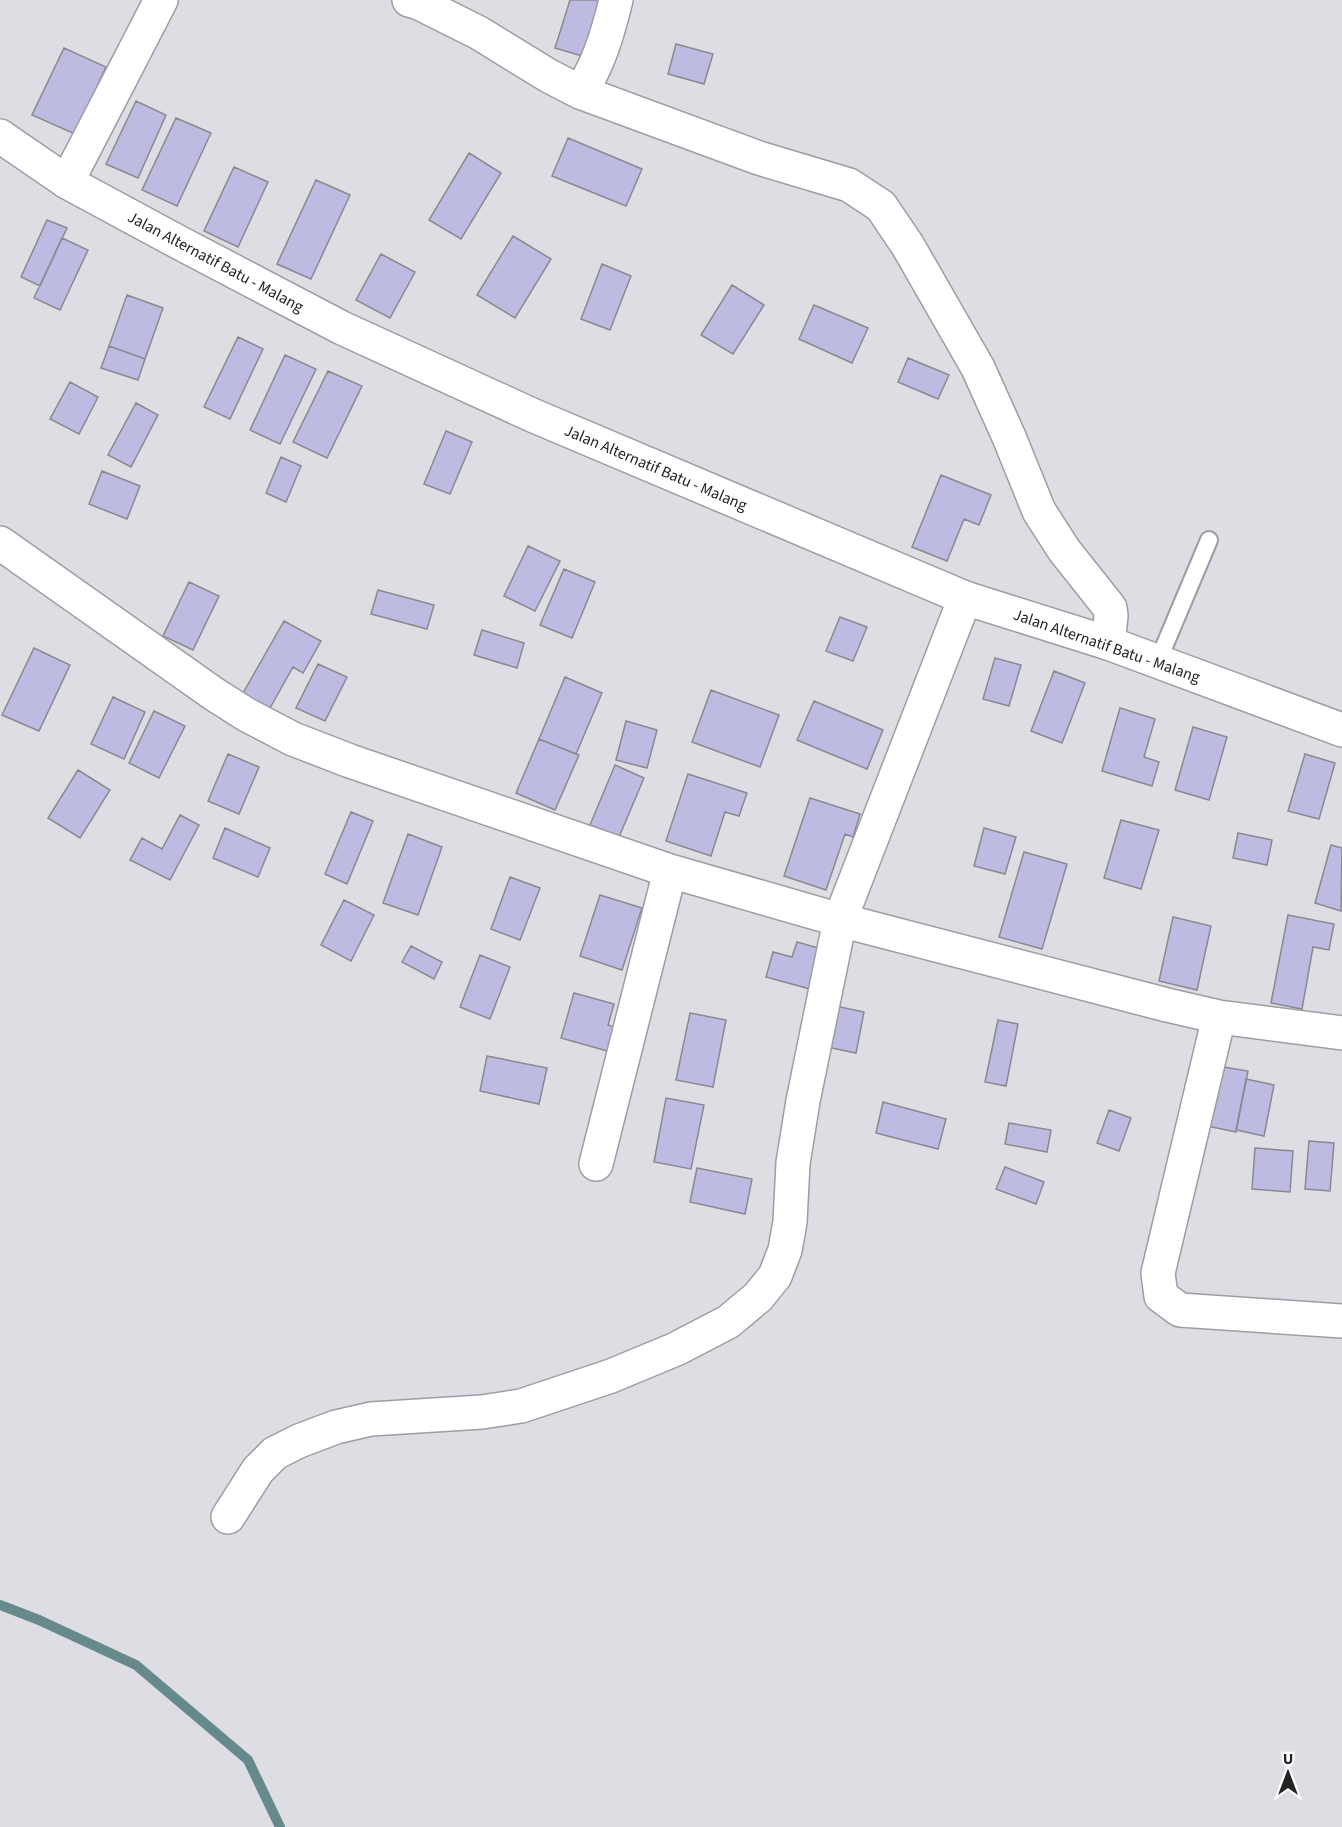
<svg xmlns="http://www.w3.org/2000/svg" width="1342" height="1827" font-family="'Source Sans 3',sans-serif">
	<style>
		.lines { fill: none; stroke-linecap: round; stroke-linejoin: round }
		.stream { stroke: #668a8b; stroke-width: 10 }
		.building { fill: #bebbe2; stroke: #89898f; stroke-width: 1.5 }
		.lane-casing { stroke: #9d9da2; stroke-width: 20 }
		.street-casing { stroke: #9d9da2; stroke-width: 36 }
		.secondary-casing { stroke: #9d9da2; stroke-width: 36 }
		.lane { stroke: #fff; stroke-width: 16 }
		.street { stroke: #fff; stroke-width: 33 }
		.secondary { stroke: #fff; stroke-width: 33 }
		.labels { text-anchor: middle; stroke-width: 5; stroke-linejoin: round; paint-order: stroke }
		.street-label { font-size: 16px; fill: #232326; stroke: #fff }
	</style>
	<rect width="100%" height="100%" fill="#dedde3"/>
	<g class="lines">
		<path class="stream" d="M0,1605L39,1620L136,1665L248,1760L280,1827"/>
	</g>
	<path class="building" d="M570,0H605L589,58L555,48Z
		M676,44L713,54L704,84L668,74Z
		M64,48L106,67L75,134L32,115Z
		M136,101L166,115L138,178L106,164Z
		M176,118L211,133L177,206L142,190Z
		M568,138L642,169L626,206L552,176Z
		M469,153L501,173L461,239L429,220Z
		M234,167L268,182L238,247L204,231Z
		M316,180L350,195L311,279L277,264Z
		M47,220L67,228L40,286L21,277Z
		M513,236L551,259L515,318L477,295Z
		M62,238L88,250L60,310L34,298Z
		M381,254L415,272L390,318L356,300Z
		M602,264L631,276L610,330L581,319Z
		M732,285L764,305L733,354L701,335Z
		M127,295L163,308L145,359L109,346Z
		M814,305L868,328L852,363L799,339Z
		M238,337L263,349L230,419L204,407Z
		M109,346L145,359L138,380L101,368Z
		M285,355L316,369L280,444L250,430Z
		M908,358L949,375L938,399L898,382Z
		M328,371L362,386L327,458L293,442Z
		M70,382L98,397L79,434L50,419Z
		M136,403L158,415L131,467L108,455Z
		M446,431L472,442L450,494L424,484Z
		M281,457L301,466L286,502L266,493Z
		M102,471L140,486L127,519L89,504Z
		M941,475L991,495L979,525L964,519L947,561L912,547Z
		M528,546L560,561L535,611L504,596Z
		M564,569L595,582L572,638L540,625Z
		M189,582L219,596L193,650L163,636Z
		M378,590L434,605L427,629L371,614Z
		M840,617L867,627L853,661L826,651Z
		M284,621L321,641L303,673L293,667L265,717L238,702Z
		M482,630L524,643L517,668L474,655Z
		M34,648L70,665L39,731L2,715Z
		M995,658L1021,665L1009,706L983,699Z
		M318,664L347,677L325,721L296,708Z
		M1054,671L1085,683L1062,743L1031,731Z
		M565,677L602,693L576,754L539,739Z
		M711,690L779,715L760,767L692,742Z
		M113,697L145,712L124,759L91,744Z
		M814,701L883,730L867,769L797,740Z
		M1120,708L1155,719L1144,757L1159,762L1152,786L1102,771Z
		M154,711L185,726L159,778L129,763Z
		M626,721L657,730L647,768L616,760Z
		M1193,727L1227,737L1209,800L1175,790Z
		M539,739L579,755L555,810L516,793Z
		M228,754L259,767L239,814L208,801Z
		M1305,754L1335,763L1319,819L1288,811Z
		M615,765L644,778L619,837L590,825Z
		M78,770L110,790L80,838L48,818Z
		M688,774L747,793L739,816L725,812L711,856L666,841Z
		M810,798L860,814L853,837L845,834L826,890L784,876Z
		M351,812L373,821L347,884L325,874Z
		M180,815L199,825L170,880L130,860L142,838L162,849Z
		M1121,820L1159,830L1141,889L1104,878Z
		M225,828L270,848L258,877L213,858Z
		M984,828L1016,837L1005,874L974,866Z
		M1238,833L1272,840L1267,865L1233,858Z
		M408,834L442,847L418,915L383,903Z
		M1331,845L1342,848L1341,911L1315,903Z
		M1024,852L1067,864L1042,949L999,937Z
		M510,877L540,888L520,940L491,929Z
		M600,895L642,908L622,970L580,956Z
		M344,900L374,915L351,961L321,945Z
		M1288,915L1334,924L1329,950L1313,947L1302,1009L1271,1003Z
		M1173,917L1211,926L1197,990L1159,981Z
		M797,942L822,949L810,989L766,977L773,952L792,957Z
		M411,946L442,962L434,979L402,962Z
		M480,955L510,967L490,1019L460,1007Z
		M574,993L614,1004L608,1025L618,1028L611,1052L561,1038Z
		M831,1005L864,1012L856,1053L822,1046Z
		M690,1013L726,1020L713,1087L676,1080Z
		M998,1020L1018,1024L1006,1086L985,1082Z
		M487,1056L547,1068L539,1104L480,1091Z
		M1218,1066L1248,1071L1236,1132L1207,1126Z
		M1246,1079L1274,1085L1264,1136L1236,1130Z
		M666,1098L704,1105L691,1169L654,1162Z
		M883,1102L946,1119L938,1149L876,1133Z
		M1109,1110L1131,1118L1119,1151L1097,1143Z
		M1009,1123L1051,1130L1047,1152L1005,1144Z
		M1309,1141L1334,1143L1330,1191L1305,1189Z
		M1255,1148L1293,1151L1290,1192L1252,1189Z
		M1005,1167L1044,1182L1036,1204L996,1189Z
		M697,1168L752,1179L745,1214L690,1202Z"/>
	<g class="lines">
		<defs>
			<path id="lane" d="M1158,661L1209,540"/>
			<path id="street" d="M409,0L419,3L479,33L549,76L580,92L759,158L849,185L881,206L908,246L978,368L1009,437L1039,511L1064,550L1110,608L1111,616L1108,643
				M580,92C599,65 608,32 616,0
				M67,182L161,0
				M0,543L214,694L247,715L293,739L350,761L670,871L840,920L1167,1005L1219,1017L1342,1033
				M1219,1017L1158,1273L1161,1296L1180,1310L1342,1321
				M596,1164L670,871
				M228,1517L258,1470L275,1453L299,1441L336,1427L371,1419L482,1412L521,1406L611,1376L676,1349L728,1322L758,1297L775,1276L785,1250L790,1222L793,1163L803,1101L840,920L965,598"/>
			<path id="secondary" d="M0,136L67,182L180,243L342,328L532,415L965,598L1108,643L1342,730"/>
		</defs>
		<use href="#lane" class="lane-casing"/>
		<use href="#street" class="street-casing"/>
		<use href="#secondary" class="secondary-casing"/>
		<use href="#lane" class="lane"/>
		<use href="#street" class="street"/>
		<use href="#secondary" class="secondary"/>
	</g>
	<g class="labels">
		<g class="street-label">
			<text transform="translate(216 261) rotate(28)" y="6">Jalan Alternatif Batu - Malang</text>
			<text transform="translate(656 467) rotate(23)" y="6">Jalan Alternatif Batu - Malang</text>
			<text transform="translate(1107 645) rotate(19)" y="6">Jalan Alternatif Batu - Malang</text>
		</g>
	</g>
	<g transform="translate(1288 1773)" stroke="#ffffff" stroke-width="4.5" paint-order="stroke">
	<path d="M0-4.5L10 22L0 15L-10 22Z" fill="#232326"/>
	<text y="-9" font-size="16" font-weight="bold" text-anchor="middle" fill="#232326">U</text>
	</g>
</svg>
